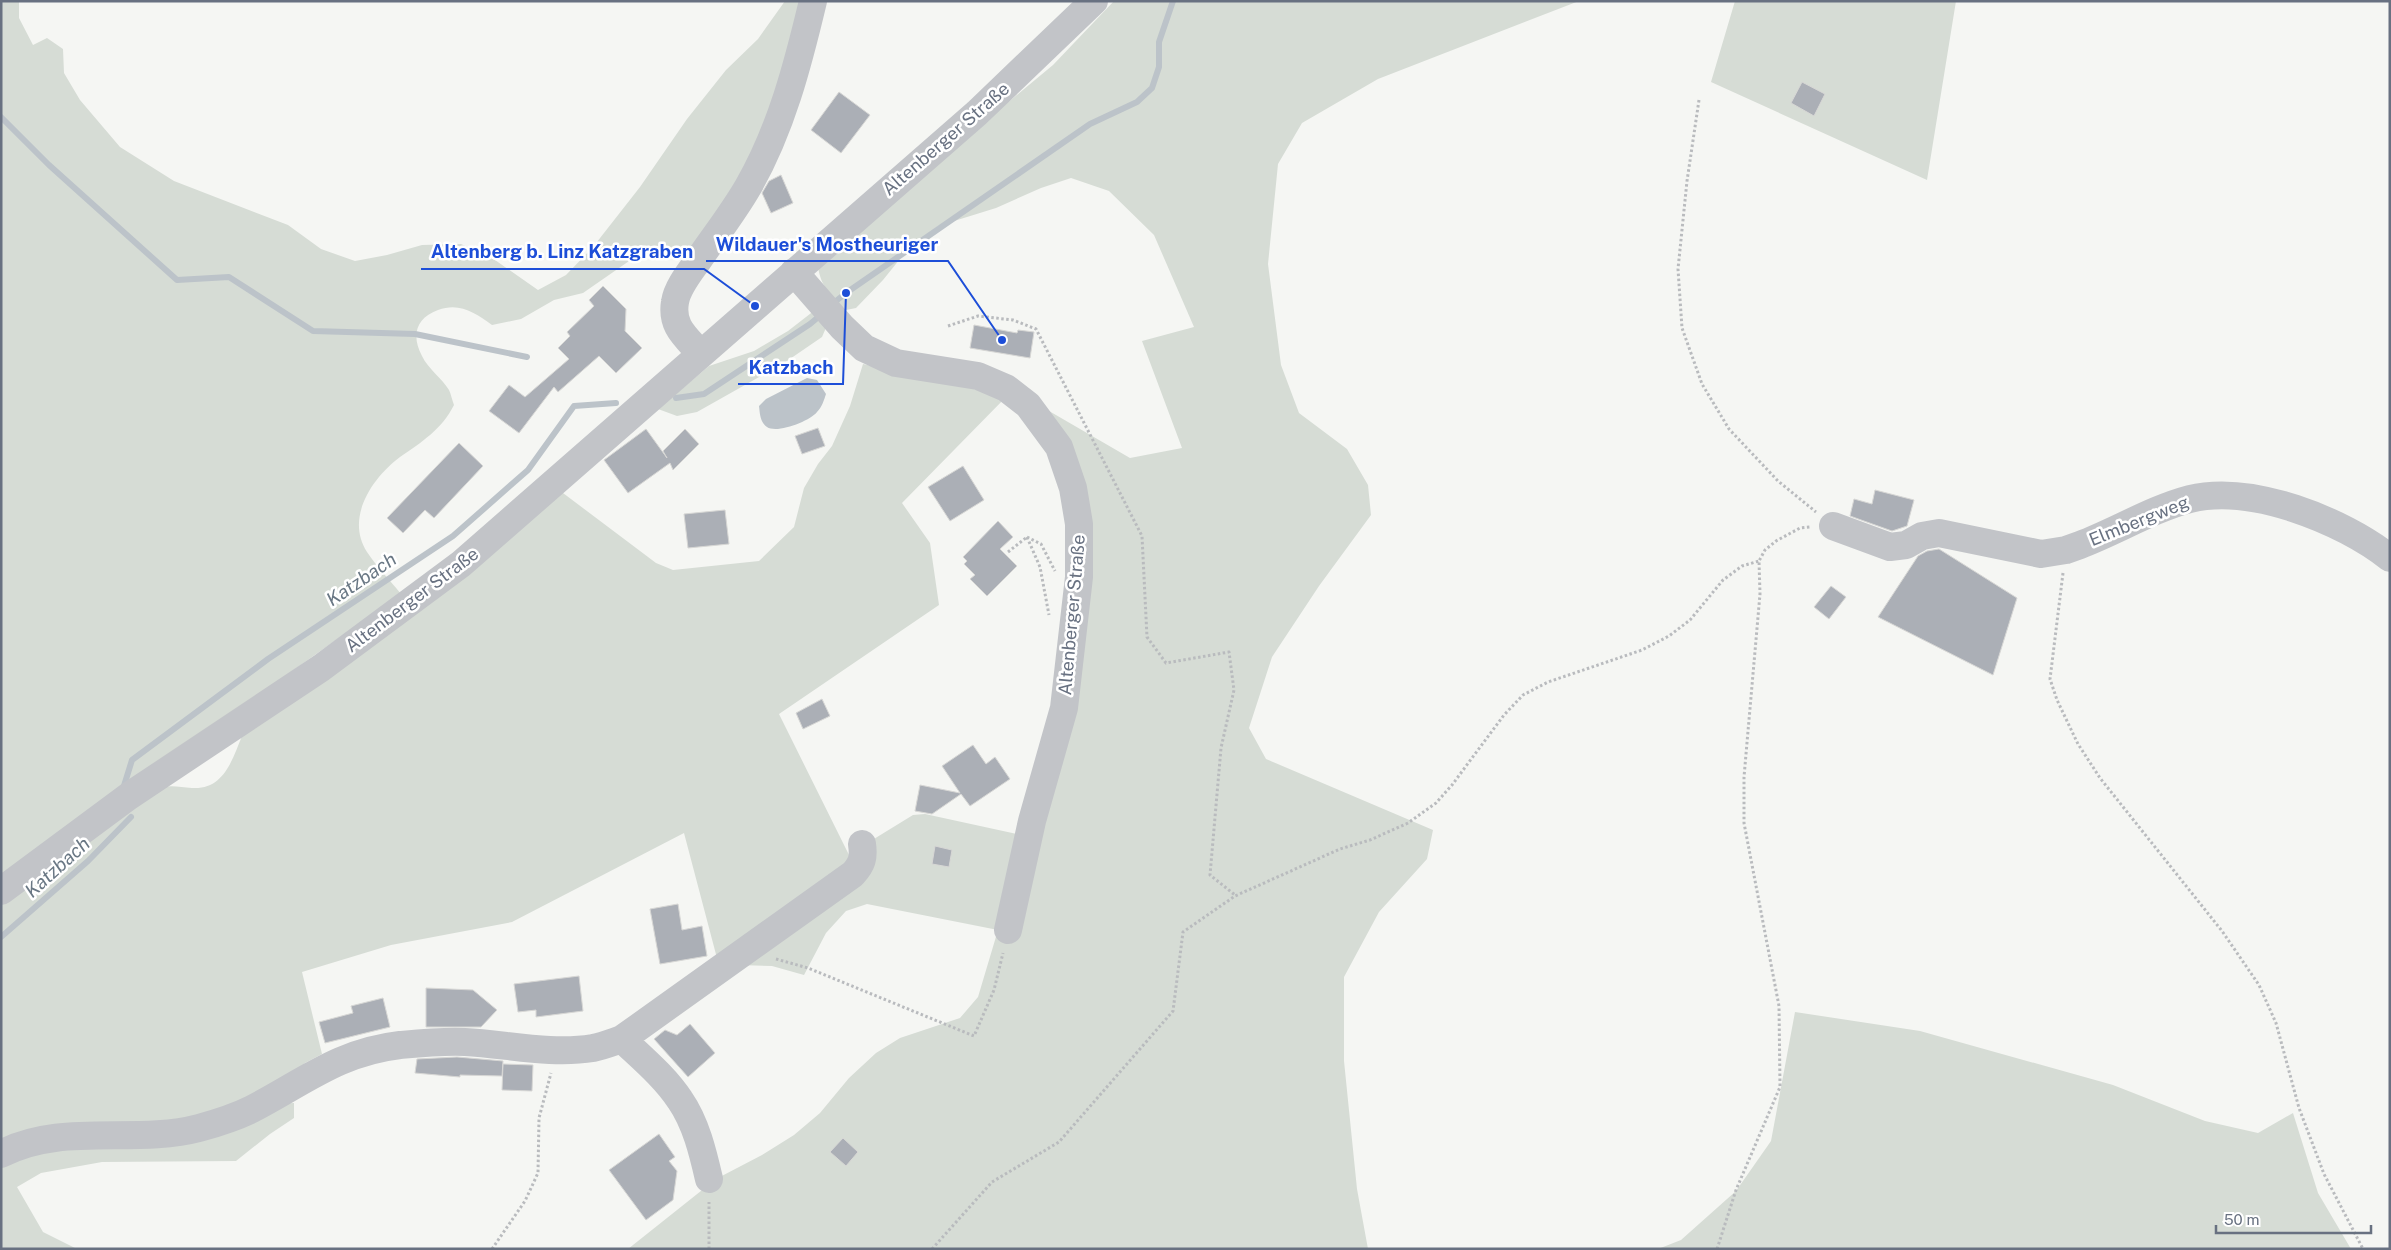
<svg xmlns="http://www.w3.org/2000/svg" width="2391" height="1250" font-family="'Public Sans',sans-serif">
	<style>
		.green { fill: #d6dcd5 }
		.water { fill: #bcc3c9 }
		.lines { fill: none; stroke-linecap: round; stroke-linejoin: round }
		.stream { stroke: #bcc3c9; stroke-width: 6 }
		.building { fill: #abafb6; stroke: #d7d7d5 }
		.path { stroke: #b9bbbe; stroke-width: 3; stroke-dasharray: 2.5 2.5; stroke-linecap: butt }
		.minor { stroke: #c2c4c8; stroke-width: 28 }
		.labels { text-anchor: middle; stroke-width: 5; stroke-linejoin: round; paint-order: stroke }
		.street-label { font-size: 18px; fill: #687181; stroke: #fff }
		.water-label { font-size: 19px; font-style: italic; fill: #697784; stroke: #fff }
		.leader { fill: none; stroke: #1d4ed8; stroke-width: 2 }
		.callout-dot { fill: #1d4ed8; stroke: #fff; stroke-width: 2 }
		.callout-label { font-size: 19px; text-anchor: middle; font-weight: bold; fill: #1d4ed8; stroke: #fff; stroke-width: 5; stroke-linejoin: round; paint-order: stroke }
	</style>
	<rect width="100%" height="100%" fill="#f5f6f3"/>
	<path class="green" d="M1,1H19V18L33,45L47,38L63,49L64,73L80,100L120,147L174,181L288,225L321,249L355,261L387,255L422,245L461,244L495,260L538,290L566,275L593,247L640,187L687,119L726,70L758,39L785,1H805L768,130L688,258L660,250L632,259L583,293L554,300L521,319L492,325C475,313 460,302 438,310C416,318 411,335 422,356C428,369 442,378 449,390C451,394 452,400 454,405C442,429 422,442 400,457C372,478 345,518 367,552C377,567 390,580 401,594L1,877Z
		M1114,1H1579L1378,79L1302,123L1278,164L1268,264L1281,365L1299,413L1347,449L1368,485L1371,515L1319,586L1272,657L1249,728L1266,759L1433,830L1427,859L1379,912L1344,977V1061L1357,1189L1368,1249H628L716,1179L762,1155L794,1135L820,1113L849,1078L876,1053L900,1038L960,1018L978,997L998,930L867,904L846,911L826,933L804,975L772,966L737,965L869,842L913,815L925,814L1022,835L1017,933L1086,547L1037,404L1130,458L1182,448L1142,341L1194,327L1154,235L1109,191L1071,178L1041,188L996,208L938,226L908,249L883,280L856,308L846,310C832,297 820,286 818,266L952,149L1053,65Z
		M1735,1H1956L1927,180L1711,82Z
		M815,310L828,323L822,337L784,363L697,412L677,416L658,409L709,366L754,351L788,331Z
		M863,364L1007,396L902,503L930,543L939,605L779,714L853,863L718,962L684,833L512,922L391,945L302,972L322,1054L305,1063L274,1104L294,1103V1118L270,1134L236,1161L102,1162L41,1173L17,1187L43,1232L77,1249H1V903L161,787C173,785 181,787 192,788C224,790 232,760 242,736L559,490L656,563L673,570L759,561L794,527L804,488L818,464L832,446L850,406Z
		M1795,1012L1920,1031L2113,1085L2205,1121L2258,1133L2293,1113L2318,1193L2351,1249H1658L1681,1240L1736,1191L1771,1141Z"/>
	<path class="water" d="M807,378L817,380L826,394C824,400 822,407 817,412C810,421 777,434 767,427C760,422 760,414 759,406L766,399Z"/>
	<g class="lines">
		<path class="stream" d="M1,117L49,165L177,280L229,277L313,331L415,334L527,357
			M831,305L846,293L1090,124L1137,102L1152,88L1159,67V42L1173,1
			M676,398L704,394L810,324L822,314
			M123,789L132,760L268,659L453,536L528,470L574,406L616,403
			M1,937L88,861L131,817"/>
	</g>
	<path class="building" d="M1802,82L1825,94L1814,116L1791,103Z
		M839,92L870,115L841,153L811,130Z
		M781,175L793,203L771,213L762,193L769,181Z
		M603,286L626,309L625,331L642,348L616,373L599,356L558,392L554,387L519,433L489,411L509,385L525,397L569,359L558,348L570,336L567,332L594,306L589,300Z
		M974,325L1017,333L1018,330L1034,332L1030,358L970,348Z
		M818,428L825,446L802,454L795,436Z
		M646,429L667,458L663,451L685,429L699,444L673,470L670,463L628,493L604,460Z
		M459,443L483,466L434,518L425,510L403,533L387,518Z
		M963,466L984,500L950,521L928,487Z
		M1875,490L1914,500L1907,526L1892,531L1850,516L1854,499L1872,504Z
		M725,510L729,544L688,548L684,514Z
		M998,521L1013,537L1000,549L1017,566L987,596L970,579L975,575L964,564L967,561L963,557Z
		M1939,549L2017,598L1993,675L1878,617L1918,556L1927,551Z
		M1831,586L1846,597L1829,619L1814,607Z
		M822,699L830,716L803,729L796,713Z
		M973,745L986,764L995,757L1010,779L970,806L961,794L932,814L915,811L920,785L960,793L942,766Z
		M935,846L952,850L949,867L932,864Z
		M678,904L682,930L702,926L707,956L660,964L650,909Z
		M579,976L583,1011L536,1017V1010L518,1012L514,984Z
		M426,988L473,990L497,1010L481,1027H426Z
		M383,998L390,1027L325,1043L319,1022L353,1013L351,1006Z
		M690,1024L715,1053L688,1077L654,1039L665,1030L677,1035Z
		M457,1057L503,1061L502,1076L460,1075V1077L415,1073L417,1059Z
		M503,1064L533,1065L532,1091L502,1090Z
		M659,1134L675,1157L669,1161L677,1171L673,1200L646,1220L609,1170Z
		M843,1138L858,1152L846,1166L830,1152Z"/>
	<g class="lines">
		<path class="path" d="M1699,100L1687,181L1678,269L1682,328L1702,384L1729,429L1778,481L1816,512
			M948,326L978,316L1013,320L1036,329L1142,536L1147,637L1166,663L1229,652L1234,690L1221,748L1210,875L1235,895
			M1027,537L1040,567L1049,615
			M1027,537L1041,544L1055,571
			M1008,552L1027,537
			M2063,573L2050,679L2057,700L2078,744L2100,778L2222,931L2259,985L2276,1023L2299,1108L2324,1174L2363,1249
			M776,959L808,968L974,1036L994,990L1003,953
			M492,1249L525,1201L538,1173L539,1118L551,1073
			M709,1249V1202
			M932,1249L992,1182L1059,1142L1173,1011L1183,932L1235,896L1340,849L1370,840L1408,823L1436,803L1452,785L1504,715L1523,695L1548,682L1642,650L1669,636L1690,620L1723,580L1742,566L1759,561
			M1717,1249L1736,1190L1780,1087L1779,1006L1744,823V777L1760,594L1759,561L1765,550L1776,541L1800,528L1810,527"/>
		<path class="minor" d="M794,272L842,327L864,348L896,363L978,376L1006,388L1028,405L1059,447L1073,488L1079,524V577L1064,708L1032,821L1008,930
			M700,353C685,336 671,326 675,302C677,288 689,273 697,262C714,237 733,213 748,187C781,130 798,64 813,1
			M1833,526L1890,547L1906,545L1922,536L1939,533L2041,554L2066,550L2080,545C2117,531 2152,509 2190,499C2251,484 2342,520 2390,558
			M1,891L129,796L321,668L461,564L977,113L1094,1
			M622,1039L853,874C862,864 864,858 862,844
			M1,1154C61,1122 135,1145 199,1128C217,1123 236,1117 252,1109C304,1082 339,1052 400,1045C422,1043 443,1041 465,1042C506,1044 551,1055 593,1048C603,1046 613,1042 622,1039C642,1058 665,1077 680,1100C696,1123 703,1153 709,1179"/>
	</g>
	<g class="labels">
		<g class="street-label">
			<text transform="translate(946 139) rotate(-41)" y="6">Altenberger Straße</text>
			<text transform="translate(2139 521) rotate(-22)" y="6">Elmbergweg</text>
			<text transform="translate(412 600) rotate(-37)" y="6">Altenberger Straße</text>
			<text transform="translate(1072 615) rotate(-85)" y="6">Altenberger Straße</text>
		</g>
		<g class="water-label">
			<text transform="translate(361 579) rotate(-34)" y="7">Katzbach</text>
			<text transform="translate(57 867) rotate(-42)" y="7">Katzbach</text>
		</g>
	</g>
	<path class="leader" d="M1002 340L948 261H706M755 306L704 269H421M846 293L843 384H738"/>
	<g class="callout-dot">
		<circle cx="1002" cy="340" r="5"/>
		<circle cx="755" cy="306" r="5"/>
		<circle cx="846" cy="293" r="5"/>
	</g>
	<g class="callout-label">
		<text x="827" y="251">Wildauer's Mostheuriger</text>
		<text x="562" y="258">Altenberg b. Linz Katzgraben</text>
		<text x="791" y="374">Katzbach</text>
	</g>
	<rect width="2391" height="1250" fill="none" stroke="#687181" stroke-width="5"/>
	<path d="M2216 1225v8h155v-8" fill="none" stroke="#687181" stroke-width="2.5"/>
	<text x="2224" y="1225" font-size="15" fill="#687181" stroke="#ffffff" stroke-width="4" paint-order="stroke">50 m</text>
</svg>
